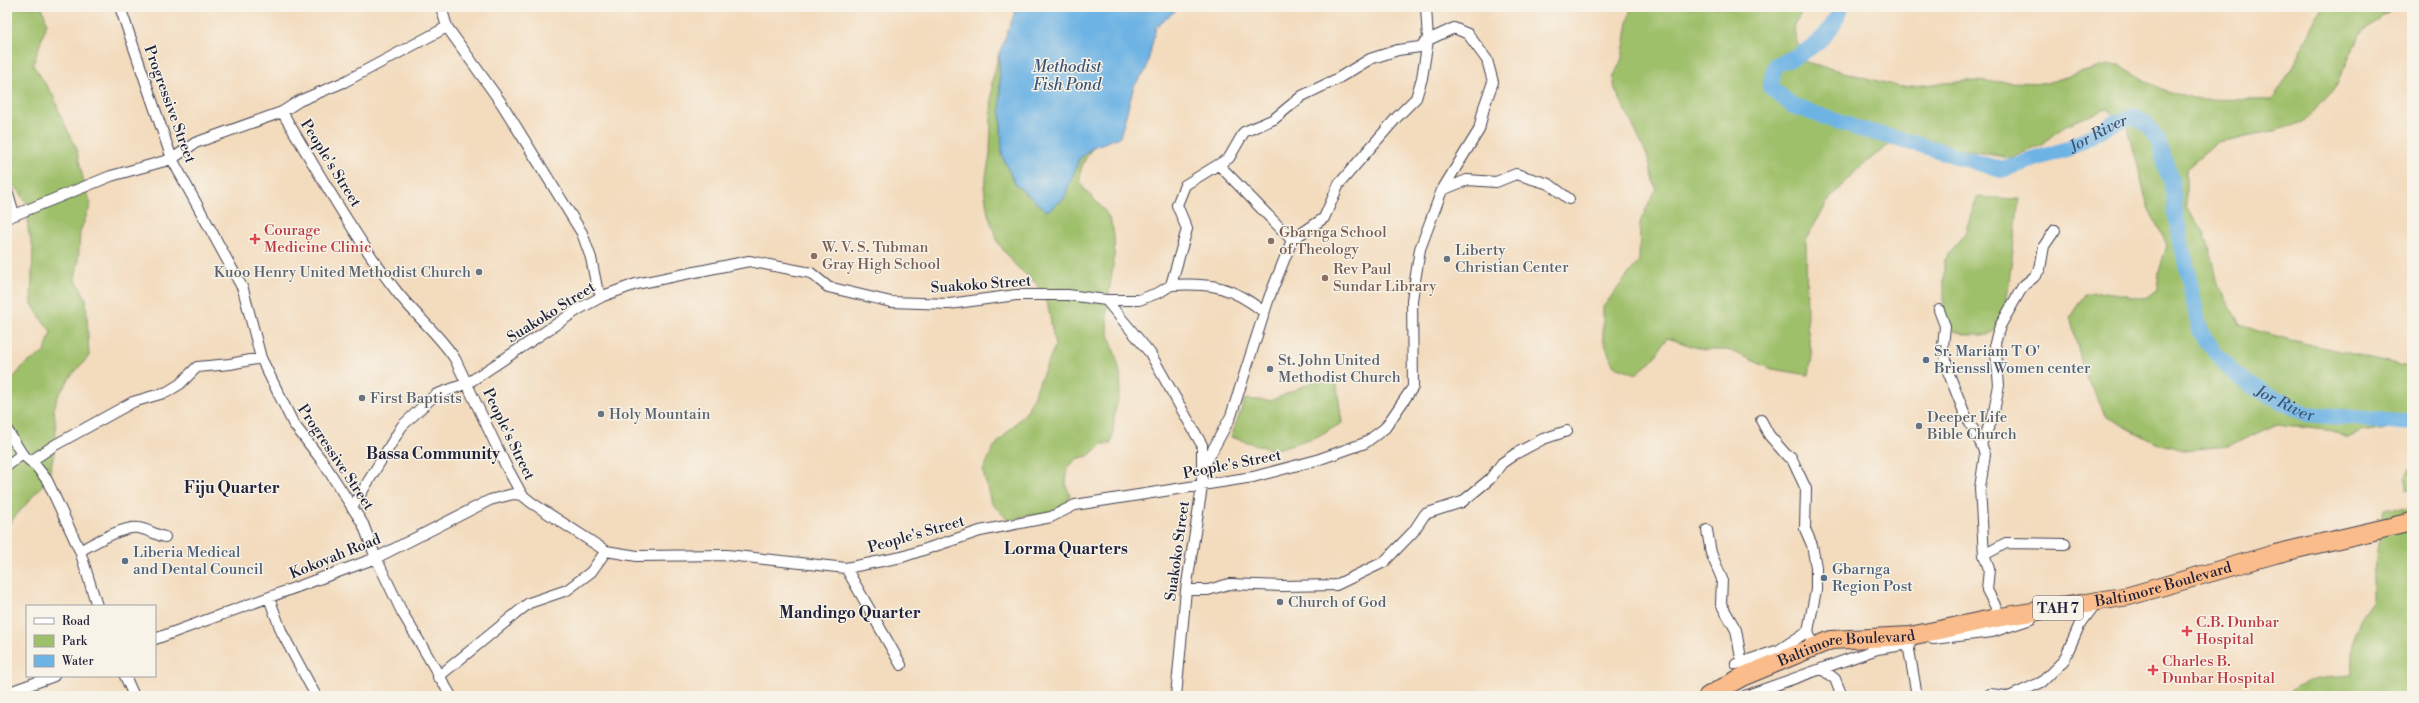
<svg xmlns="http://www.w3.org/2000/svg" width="2419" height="703" font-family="'Libre Bodoni',serif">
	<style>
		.green { fill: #9fc06a; stroke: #607152 }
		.water { fill: #6db3e4; stroke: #486a90 }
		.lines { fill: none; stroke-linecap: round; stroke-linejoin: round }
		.river { stroke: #6db3e4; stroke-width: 16 }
		.street-casing { stroke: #413e4e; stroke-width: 12 }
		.highway-casing { stroke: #413e4e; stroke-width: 20 }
		.street { stroke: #fff; stroke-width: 10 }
		.highway { stroke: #f9bc8a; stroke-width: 18 }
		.health-dot { fill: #e0444e; stroke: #f7f3e8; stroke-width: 1.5 }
		.education-dot { fill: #8d6e63; stroke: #f7f3e8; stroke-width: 1.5 }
		.worship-dot { fill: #6b7280; stroke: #f7f3e8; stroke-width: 1.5 }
		.service-dot { fill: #5c6f8a; stroke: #f7f3e8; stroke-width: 1.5 }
		.labels { text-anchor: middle; stroke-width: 3; stroke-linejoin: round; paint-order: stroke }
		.shield { fill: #f7f3e8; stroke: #62616f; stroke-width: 1 }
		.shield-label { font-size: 14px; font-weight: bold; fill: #22223b }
		.street-label { font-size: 15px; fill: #22223b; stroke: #f7f3e8 }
		.health-label { font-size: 15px; fill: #be3a42; stroke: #f7f3e8; text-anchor: start }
		.education-label { font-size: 15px; fill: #785e54; stroke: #f7f3e8; text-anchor: start }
		.worship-label { font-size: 15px; fill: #5b616d; stroke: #f7f3e8; text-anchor: start }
		.service-label { font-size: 15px; fill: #4e5e75; stroke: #f7f3e8; text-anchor: start }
		.water-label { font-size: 16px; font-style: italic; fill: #3c5576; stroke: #f7f3e8 }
		.neighbourhood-label { font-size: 16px; font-weight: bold; fill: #22223b; stroke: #f7f3e8 }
	</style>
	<rect width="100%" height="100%" fill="#f7f3e8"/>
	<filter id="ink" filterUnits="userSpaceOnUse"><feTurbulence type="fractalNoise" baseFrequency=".025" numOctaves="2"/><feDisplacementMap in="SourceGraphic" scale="8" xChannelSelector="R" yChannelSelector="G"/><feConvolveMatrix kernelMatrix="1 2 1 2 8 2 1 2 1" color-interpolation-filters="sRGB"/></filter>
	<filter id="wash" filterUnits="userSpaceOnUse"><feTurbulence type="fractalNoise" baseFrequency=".012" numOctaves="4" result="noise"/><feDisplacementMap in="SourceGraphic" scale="16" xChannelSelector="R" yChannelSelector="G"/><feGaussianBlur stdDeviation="0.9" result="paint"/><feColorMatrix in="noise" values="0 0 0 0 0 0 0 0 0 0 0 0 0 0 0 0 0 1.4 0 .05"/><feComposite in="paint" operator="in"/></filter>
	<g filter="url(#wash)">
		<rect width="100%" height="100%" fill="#f3dbbd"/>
		<path class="green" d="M7,7H42L47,23L33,65L53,95L61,117L76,147L86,192L91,204L80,232L78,264L75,278L86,298L89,356L71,376L57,398L54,409L56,428L54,453L48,479L7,526V386L24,365L45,352L51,331L40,317L31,302L33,248L28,230V205L20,192L7,178Z
			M1634,7H1805L1793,26L1802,61L1901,87L1967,81L2046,83L2107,65H2119L2158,88L2193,99L2272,100L2293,66L2322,7H2394L2361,33L2334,90L2303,122L2272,132L2218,142L2186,169V207L2204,232L2212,256L2218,284L2240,325C2296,344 2355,353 2412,368V424L2361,432L2348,438L2332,431L2277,424L2229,446L2184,450L2156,443L2107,417L2085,376L2070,317L2085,294L2106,292L2145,298L2157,290L2159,272L2167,245L2148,207L2127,123L2106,109L2066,125L2042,145L2010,158L1898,138L1861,166L1831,197L1806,239L1807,326L1812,356L1809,375L1772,369L1728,350H1704L1667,338L1653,360L1636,374L1613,365L1603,339V307L1639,261L1640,222L1656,189L1647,155L1615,89L1613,78L1622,58L1630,11Z
			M999,54L1002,156L1015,184L1047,211L1073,174L1079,159L1093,147C1059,195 1101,189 1112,226C1120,253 1106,291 1107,320C1108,338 1117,355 1120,373C1122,387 1118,398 1115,411C1113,422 1114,433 1111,444H1102L1088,456L1076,459L1067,469L1066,485L1070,495C1061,517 1053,514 1033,515C1025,515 1016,519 1009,521L991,503L983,471L993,448L1027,411L1055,346L1048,306L1037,284L1016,266L998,243L988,214L984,187L990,155L992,81Z
			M1977,197L2019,199L2006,307L2000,326L1988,335H1968L1951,330L1944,319V261L1965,233Z
			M1335,372L1342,423L1316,437L1273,450L1231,437L1245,399L1270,401Z
			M2412,467V489L2406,491L2405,477Z
			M2384,508L2412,509V696H2287C2302,676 2330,678 2352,676L2354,635L2362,616L2373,601V576Z"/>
		<path class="water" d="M1017,7H1180L1156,27L1146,70L1134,86L1120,137L1093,147L1079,159L1064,199L1047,211L1015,184L1002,156L999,54Z"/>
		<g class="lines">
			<path class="river" id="s1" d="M1841,7C1831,39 1804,55 1775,65L1770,87L1793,106L1856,128L1928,147L2001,170L2067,149L2114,123L2134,116L2147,124L2158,141L2172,184L2175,212L2200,331L2217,355L2229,369L2251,386L2307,414L2412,423"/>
		</g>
	</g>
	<g filter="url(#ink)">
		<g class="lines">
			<defs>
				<path id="street" d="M120,7L172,159L243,289L261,358L293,423L323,462L363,524L376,558L402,612L451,696
					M441,7L447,27L502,104L582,233L591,258L597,288L603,296
					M282,112C319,173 354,236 397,292C416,316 439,334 455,359L505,464L522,495L532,503L606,551L637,556L727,555L846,568L902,557L980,531L1051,517L1075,505L1253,477L1317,460L1365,443L1385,428L1413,387L1412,300L1420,249L1442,190L1467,180L1496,182L1516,174L1549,184L1569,199
					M1219,165L1292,240
					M7,190L14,214
					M7,218L111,176L172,159L195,143L282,112L299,101L344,82L447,27
					M1171,285C1212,283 1231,286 1264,312
					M1106,300H1139L1160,292L1171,285L1187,229L1177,205L1185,185L1229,158L1244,132L1274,119L1302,96L1337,79L1370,59L1398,50L1420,47L1428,40L1454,28L1468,34L1487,60L1493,82L1484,107L1479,130L1442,190
					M1939,310L1945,326L1943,346L1949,374L1964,412L1981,444
					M1761,420L1769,435L1788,457H1791L1806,489L1805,529L1812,545L1816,567V590L1808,631L1813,647
					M7,430L22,454L36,466L47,480L80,551L97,606
					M31,461L55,445L133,402L167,392L180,384L197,367L230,364L261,358
					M7,466L22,454
					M1204,466L1231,416L1269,298L1292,240L1324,218L1339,184L1398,116L1416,98L1422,78L1428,40L1426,7
					M352,508L402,426L435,395L468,383L579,309L603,296L636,284L749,261L811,273L828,287L891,302L949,304L1016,295H1068L1106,300L1150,353L1202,445V487L1186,590L1176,696
					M1707,530L1711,553L1722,579L1721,604L1736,630L1742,664
					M80,551C92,544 124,526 138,528C147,529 156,535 165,537
					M1984,555L2006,543L2065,544
					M846,568L901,665
					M1186,590H1208L1229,584L1282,586L1336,585L1384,562L1413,532L1425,514L1462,502L1490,479L1502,463L1515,454L1543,439L1567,431
					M269,598L282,633L316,696
					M2001,617L1987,590L1989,569L1984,555L1980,488L1985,454L1981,444L1993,417L1999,385L1995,343L2000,326L2023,286L2034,277L2040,269L2044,246L2055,230
					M155,639L376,558L490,500L513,494L522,495
					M1933,639L1992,632L2031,619
					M1908,644L1917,696
					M1736,664L1779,650L1808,631
					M1822,669L1835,679L1842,696
					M125,676L134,696
					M438,677L529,603L567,590L591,572L606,551
					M7,693L54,676
					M1745,696L1877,649L1910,644
					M1988,696L1990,694L2005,696
					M2011,696L2042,682L2064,660L2079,626L2093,607"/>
				<g id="highway">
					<path id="s2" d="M1708,696L1742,677L1831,640L1910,636L2001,617L2129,596L2275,554L2412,522"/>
				</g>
			</defs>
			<use href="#street" class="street-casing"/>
			<use href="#highway" class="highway-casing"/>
			<use href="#street" class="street"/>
			<use href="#highway" class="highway"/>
		</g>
	</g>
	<g class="health-dot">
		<path d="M253 233h4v4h4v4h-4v4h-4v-4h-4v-4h4z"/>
		<path d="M2185 625h4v4h4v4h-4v4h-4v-4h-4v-4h4z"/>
		<path d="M2151 664h4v4h4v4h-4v4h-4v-4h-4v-4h4z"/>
	</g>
	<g class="education-dot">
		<circle cx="1271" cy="241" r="4"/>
		<circle cx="814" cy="256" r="4"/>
		<circle cx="1325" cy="278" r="4"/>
	</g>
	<g class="worship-dot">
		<circle cx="1447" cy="259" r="4"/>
		<circle cx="479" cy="272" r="4"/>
		<circle cx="1270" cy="369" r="4"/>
		<circle cx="362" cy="398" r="4"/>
		<circle cx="601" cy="414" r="4"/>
		<circle cx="1919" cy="426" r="4"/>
		<circle cx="1280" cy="602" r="4"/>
	</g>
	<g class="service-dot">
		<circle cx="1926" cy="360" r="4"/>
		<circle cx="125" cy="561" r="4"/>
		<circle cx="1824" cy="578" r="4"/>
	</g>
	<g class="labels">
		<rect class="shield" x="2033" y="596" width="50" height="24" rx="3"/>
		<g class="shield-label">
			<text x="2058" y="613">TAH 7</text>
		</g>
		<g class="street-label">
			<text transform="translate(170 104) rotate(70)" y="5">Progressive Street</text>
			<text transform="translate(331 163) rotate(58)" y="5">People's Street</text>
			<text transform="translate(981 284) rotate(-4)" y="5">Suakoko Street</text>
			<text transform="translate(551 312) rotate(-32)" y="5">Suakoko Street</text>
			<text transform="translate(509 434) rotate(64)" y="5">People's Street</text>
			<text transform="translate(336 457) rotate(56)" y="5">Progressive Street</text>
			<text transform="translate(1232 464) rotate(-11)" y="5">People's Street</text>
			<text transform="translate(916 534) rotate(-16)" y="5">People's Street</text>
			<text transform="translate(1177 551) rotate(-82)" y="5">Suakoko Street</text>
			<text transform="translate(335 556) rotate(-22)" y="5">Kokoyah Road</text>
			<text dy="5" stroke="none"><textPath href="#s2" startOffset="473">Baltimore Boulevard</textPath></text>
			<text dy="5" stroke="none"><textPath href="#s2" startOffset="149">Baltimore Boulevard</textPath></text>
		</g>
		<g class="health-label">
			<text x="264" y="235">Courage<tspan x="264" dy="17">Medicine Clinic</tspan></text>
			<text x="2196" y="627">C.B. Dunbar<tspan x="2196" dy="17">Hospital</tspan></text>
			<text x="2162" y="666">Charles B.<tspan x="2162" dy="17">Dunbar Hospital</tspan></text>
		</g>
		<g class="education-label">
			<text x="1279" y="237">Gbarnga School<tspan x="1279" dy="17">of Theology</tspan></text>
			<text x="822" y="252">W. V. S. Tubman<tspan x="822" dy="17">Gray High School</tspan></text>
			<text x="1333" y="274">Rev Paul<tspan x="1333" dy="17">Sundar Library</tspan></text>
		</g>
		<g class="worship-label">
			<text x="1455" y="255">Liberty<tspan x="1455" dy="17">Christian Center</tspan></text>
			<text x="471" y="277" text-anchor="end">Kuoo Henry United Methodist Church</text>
			<text x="1278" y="365">St. John United<tspan x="1278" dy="17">Methodist Church</tspan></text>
			<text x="370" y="403">First Baptists</text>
			<text x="609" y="419">Holy Mountain</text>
			<text x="1927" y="422">Deeper Life<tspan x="1927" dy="17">Bible Church</tspan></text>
			<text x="1288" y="607">Church of God</text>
		</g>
		<g class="service-label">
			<text x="1934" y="356">Sr. Mariam T O'<tspan x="1934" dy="17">Brienssl Women center</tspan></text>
			<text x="133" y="557">Liberia Medical<tspan x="133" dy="17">and Dental Council</tspan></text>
			<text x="1832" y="574">Gbarnga<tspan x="1832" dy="17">Region Post</tspan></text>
		</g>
		<g class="water-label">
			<text x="1067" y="72">Methodist<tspan x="1067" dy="18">Fish Pond</tspan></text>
			<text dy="6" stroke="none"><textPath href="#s1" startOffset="466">Jor River</textPath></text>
			<text dy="6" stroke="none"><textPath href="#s1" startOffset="850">Jor River</textPath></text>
		</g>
		<g class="neighbourhood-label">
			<text x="433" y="459">Bassa Community</text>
			<text x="232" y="493">Fiju Quarter</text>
			<text x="1066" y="554">Lorma Quarters</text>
			<text x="850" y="618">Mandingo Quarter</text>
		</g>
	</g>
	<rect width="2419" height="703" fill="none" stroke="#f7f3e8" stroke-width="24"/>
	<rect x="26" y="605" width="130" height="72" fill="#f7f3e8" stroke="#a29fa3"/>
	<rect x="34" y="618" width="20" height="6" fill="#ffffff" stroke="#a29fa3"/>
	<text x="62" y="625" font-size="12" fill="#22223b">Road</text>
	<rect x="34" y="635" width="20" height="12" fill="#9fc06a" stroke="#a29fa3"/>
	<text x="62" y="645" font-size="12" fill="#22223b">Park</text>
	<rect x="34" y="655" width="20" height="12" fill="#6db3e4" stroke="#a29fa3"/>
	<text x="62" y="665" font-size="12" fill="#22223b">Water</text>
</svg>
